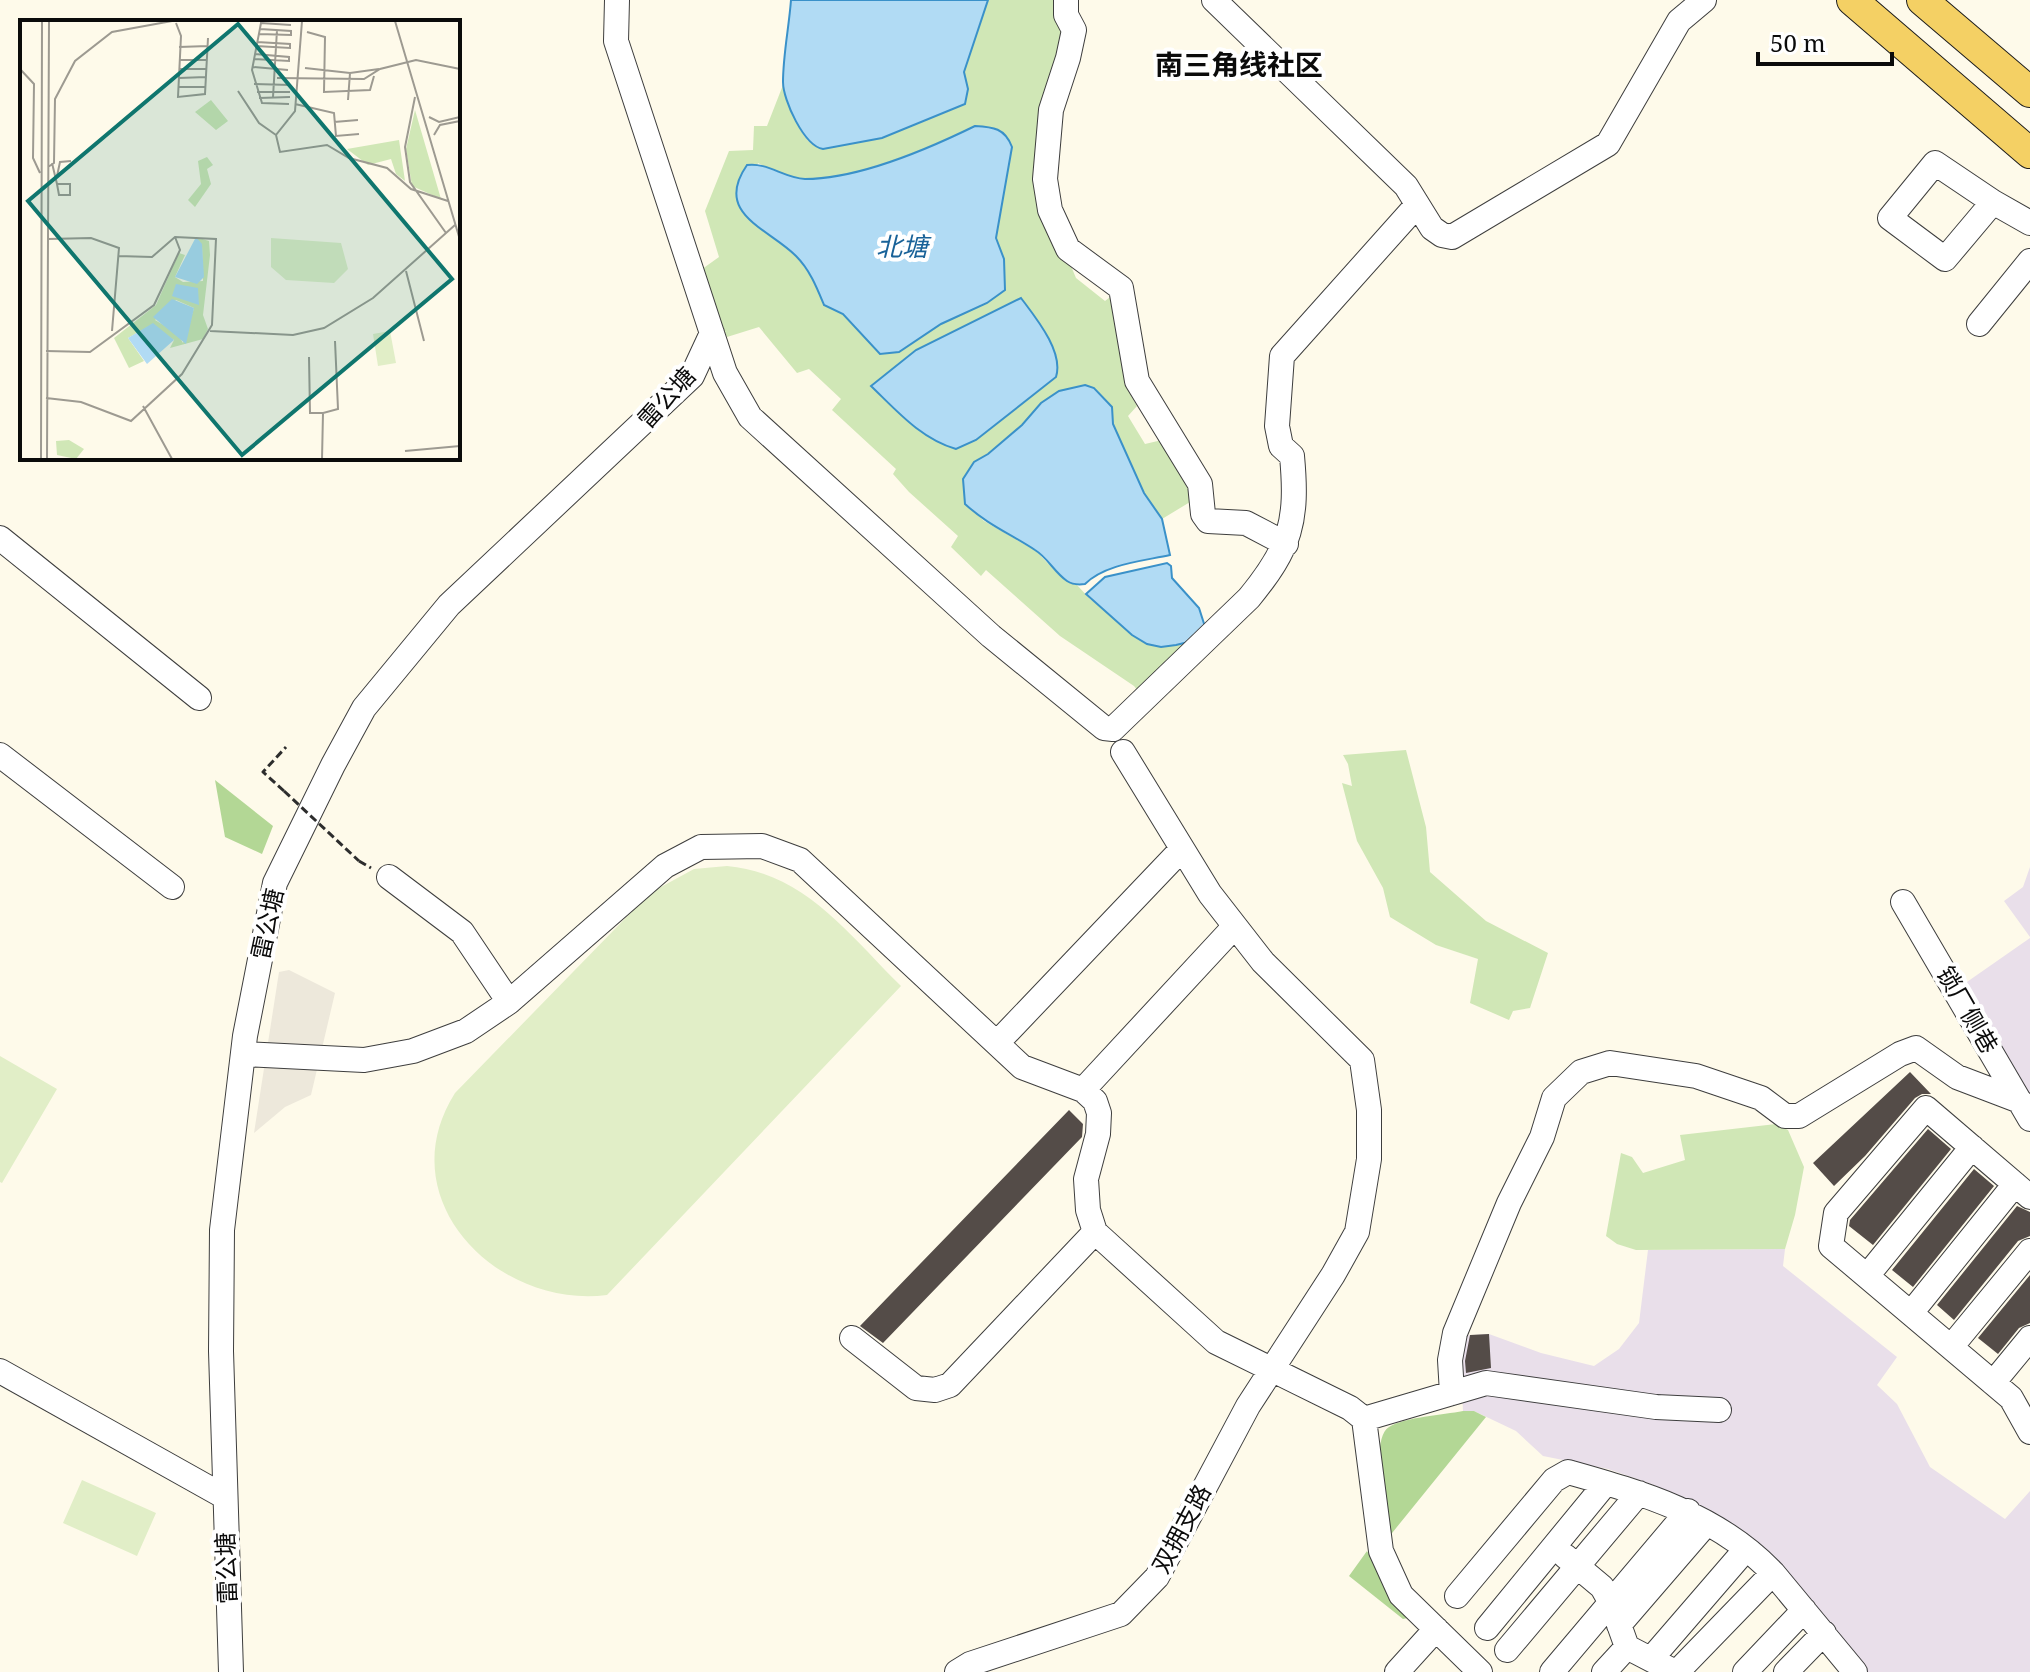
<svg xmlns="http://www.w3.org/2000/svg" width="2030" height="1672" font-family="'Noto Serif','Noto Sans SC',serif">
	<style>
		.industrial { fill: #e9dfea }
		.green { fill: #d0e7b6; fill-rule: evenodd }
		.forest { fill: #b3d795 }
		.pitch { fill: #e1eec7 }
		.plaza { fill: #ede8db }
		.water { fill: #b1dbf4; stroke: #3a91c9; stroke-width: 2 }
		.building { fill: #544c48 }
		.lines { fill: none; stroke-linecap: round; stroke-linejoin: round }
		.minor-casing { stroke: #3e3e3e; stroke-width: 26 }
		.major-casing { stroke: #1c1c1c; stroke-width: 32 }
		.path { stroke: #2d2d2d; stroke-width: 3; stroke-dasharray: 8 4; stroke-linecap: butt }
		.minor { stroke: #fff; stroke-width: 24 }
		.major { stroke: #f4d064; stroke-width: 30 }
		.path-bridge { stroke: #2d2d2d; stroke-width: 3; stroke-dasharray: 8 4; stroke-linecap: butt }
		.labels { text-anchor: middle; stroke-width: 8; stroke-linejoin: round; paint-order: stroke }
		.street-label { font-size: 24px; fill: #0b0b0b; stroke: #fff }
		.water-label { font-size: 26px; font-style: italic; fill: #196298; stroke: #fff }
		.quarter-label { font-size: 28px; font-weight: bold; fill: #0b0b0b; stroke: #fff }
		.inset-road { fill: none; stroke: #9d9a91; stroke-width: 2 }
		.view { fill: #0f766e; fill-opacity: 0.15; stroke: #0f766e; stroke-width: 4 }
		.inset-edge { fill: none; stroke: #0b0b0b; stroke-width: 4 }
	</style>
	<rect width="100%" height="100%" fill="#fefaea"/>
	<path class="industrial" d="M2030,867V937L2004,901L2023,887Z
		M2030,938V1101L1964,984Z
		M1785,1249L1783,1266L1897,1357L1877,1385L1897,1404L1930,1467L2005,1519L2030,1491V1672H1866L1710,1514L1654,1485L1608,1469L1543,1456L1516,1431L1474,1411H1463L1459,1336L1489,1334L1541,1353L1594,1366L1619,1349L1639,1323L1648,1250Z"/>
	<path class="green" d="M988,0H1055L1065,27L1044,119L1063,247L1076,278L1105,301L1114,294L1127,373L1124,376V383L1137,406L1128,416L1145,444L1162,440L1195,499L1162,519L1144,493L1113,424L1112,407L1095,388L1085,385L1059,391L1041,403L1022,425L988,454L974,462L963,479L965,503L984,521L1036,551L1059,575L1070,583L1077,585L1090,599L1117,620L1132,635L1161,647L1201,639L1141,695L1134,686L1060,636L986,570L981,576L951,547L958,536L909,492L893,474L896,469L832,410L841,399L809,369L797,373L759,327L727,337L698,272L719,257L705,211L729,151L753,150L754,126H767L783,85C791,105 799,145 823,149L882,138L965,103L968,89L964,72ZM975,126L1012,147L996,238L1004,259L987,303L941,324L899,351L880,354L843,314L824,305L813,280L797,257L742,212L758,163C768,168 780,176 792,178C840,187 931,147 975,126Z
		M1406,750L1426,827L1430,872L1486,921L1548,953L1530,1008L1513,1011L1509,1020L1470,1003L1478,959L1436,945L1390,917L1383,888L1357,841L1342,783L1352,786L1348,764L1343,755Z
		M1776,1124L1788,1130L1804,1167L1795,1215L1785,1249L1636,1250L1617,1244L1606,1236L1621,1153L1632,1157L1643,1173L1685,1160L1680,1135Z"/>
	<path class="forest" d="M215,780L273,826L262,854L225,837Z
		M1463,1411H1474L1486,1417L1388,1538C1386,1516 1369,1439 1389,1427C1405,1417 1443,1415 1463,1411Z
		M1367,1551L1395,1600L1412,1617L1403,1619L1349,1576Z"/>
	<path class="pitch" d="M727,866C805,873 848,934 901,986L607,1295C497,1309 388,1199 455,1093L650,893L694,869Z
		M0,1056L57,1089L2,1183L0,1182Z
		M82,1480L156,1513L137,1556L63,1523Z"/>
	<path class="plaza" d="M289,970L335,993L311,1095L285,1107L254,1133L279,972Z"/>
	<path class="water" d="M791,0H988L964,72L968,89L965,104L882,138L823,149C804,146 783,100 783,82C783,55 789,27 791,0Z
		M975,126C993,127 1005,128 1012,147L996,238L1004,259L1005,290L987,303L941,324L899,352L880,354L843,314L824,305C817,288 810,270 796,256C768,228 713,214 747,165C767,162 784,178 805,179C859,179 926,150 975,126Z
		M1021,298C1036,318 1064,352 1056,377L976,440L956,449C921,439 897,411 871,386L916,350Z
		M1085,385L1094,388L1112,407L1113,424L1144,493L1162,519L1170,555C1143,561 1105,564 1085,584C1078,585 1073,585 1067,581C1054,572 1048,558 1035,550C1009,533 988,525 965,504L963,479L974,462L988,454L1022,425L1041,403L1059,391Z
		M1167,563L1171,566L1172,578L1199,608L1207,633L1201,639L1176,645L1161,647L1147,644L1132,635L1086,594L1105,577Z"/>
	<path class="building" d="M1910,1072L1931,1094H1922L1915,1098L1865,1156L1834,1186L1813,1163Z
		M1069,1110L1083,1124L1082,1137L883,1343L860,1326Z
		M1928,1129L1951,1149L1873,1245L1849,1226L1850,1220Z
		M1974,1169L1994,1186L1913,1287L1892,1270Z
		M2017,1206L2030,1212V1236L2018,1241L1954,1320L1937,1305Z
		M2030,1275V1323L2019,1328L1998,1354L1978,1338Z
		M1489,1334L1491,1368L1466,1373L1465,1361L1470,1335Z"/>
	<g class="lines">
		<defs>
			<path id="minor" d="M617,0L616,41L725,373L750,417L991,636L1104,728L1113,729L1249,598C1291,547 1298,521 1292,456L1281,446L1277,426L1282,356L1417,205
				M1066,0V15L1074,30L1068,58L1051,110L1045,179L1050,210L1068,249L1121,288L1137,381L1200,484L1203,514L1208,521L1246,523L1286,544
				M1214,0L1406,186L1432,228L1442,235L1452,237L1608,144L1679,21L1704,0
				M1993,202L1945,259L1890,218L1935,163L1993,202L2030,223
				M1979,324L2030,261
				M0,538L199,698
				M0,755L172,887
				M389,877L462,932L509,1002
				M1903,902L2030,1119
				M997,1043L1181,850
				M243,1054L364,1060L413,1051L466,1031L509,1002L665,866L701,847L762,846L800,860L1022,1067L1083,1090L1095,1101L1099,1113L1098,1134L1086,1179L1088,1210L1095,1232L1216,1342L1350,1408L1364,1419L1381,1551L1401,1595L1480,1672
				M1083,1090L1235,926
				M2030,1197L1926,1108L1836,1213L1831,1246L2011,1398L2030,1432
				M1867,1276L1972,1147
				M1911,1313L2015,1184
				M852,1338L916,1388L935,1390L950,1385L1095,1232
				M1951,1347L2030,1251
				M0,1371L225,1497
				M1993,1383L2030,1338
				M1452,1393L1450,1360L1455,1333L1509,1203L1542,1137L1554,1098L1581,1072L1610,1063L1696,1076L1761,1098L1785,1116H1799L1900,1054L1916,1048L1957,1077L2020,1101
				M1364,1419L1486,1383L1656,1407L1719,1410
				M1565,1556L1602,1587L1612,1605L1627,1647L1675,1672
				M1457,1596L1554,1480L1568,1472C1643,1493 1718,1515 1773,1573L1855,1672
				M1619,1625L1707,1523
				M1487,1628L1606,1483
				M1507,1650L1639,1493
				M1651,1659L1746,1549
				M231,1672L221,1351L222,1230L245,1036L275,883L333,765L364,708L449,605L692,376L712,333
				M957,1672L970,1664L1121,1614L1157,1577L1248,1406L1333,1275L1357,1232L1369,1159V1110L1362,1060L1263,962L1210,894L1123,752
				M1397,1672L1436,1629
				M1552,1672L1688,1511
				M1604,1672L1627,1647
				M1677,1672L1773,1573
				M1745,1672L1804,1610
				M1786,1672L1824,1633"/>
			<path id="major" d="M1852,0L2030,153
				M1922,0L2030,92"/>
		</defs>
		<use href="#minor" class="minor-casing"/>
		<use href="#major" class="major-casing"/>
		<path class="path" d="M284,791L263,772L286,747
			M359,861L371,868"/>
		<use href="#minor" class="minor"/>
		<use href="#major" class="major"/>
		<path class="path-bridge" d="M284,791L359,861"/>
	</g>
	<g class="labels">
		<g class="street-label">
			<text transform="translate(667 398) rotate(-48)" y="8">雷公塘</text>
			<text transform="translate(268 924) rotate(-78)" y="8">雷公塘</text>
			<text transform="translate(1967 1010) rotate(60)" y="8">锁厂侧巷</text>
			<text transform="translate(1182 1529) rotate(-62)" y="8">双拥支路</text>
			<text transform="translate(227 1568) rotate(-92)" y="8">雷公塘</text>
		</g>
		<g class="water-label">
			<text x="902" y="256">北塘</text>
		</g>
		<g class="quarter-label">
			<text x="1239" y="75">南三角线社区</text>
		</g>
	</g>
	<g transform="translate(20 20)">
		<rect width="440" height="440" fill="#fefaea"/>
		<path d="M191,80L208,101L196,110L175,92ZM395,90L421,179L392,166L386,129ZM379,120L385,161L376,154L371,139L348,145L327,129ZM187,137L193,145L187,149L191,164L175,187L168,180L181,164L178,141ZM176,217L189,221L190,235L183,295L188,309L183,319L150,328L154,320L131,305L108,318L124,341L109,348L94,318L136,285L159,233L165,235L155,257L163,262L183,261L182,226ZM156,280L174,288L163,323L157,313L135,300ZM49,420L64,429L56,439L37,435L36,421Z" fill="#d0e7b6" fill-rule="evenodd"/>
		<path d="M251,218L321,223L328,249L314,263L266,260L251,247ZM370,311L376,343L358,346L353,314Z" fill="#e1eec7"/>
		<path d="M176,217L182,224L184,257L177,264L155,257ZM156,264L178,268L179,285L152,276ZM152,279L174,288L166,324L133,297ZM133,303L154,320L127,344L108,318Z" fill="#b1dbf4"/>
		<path class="inset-road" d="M282,1L275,91L256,115L260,132L307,125L329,138L367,148L391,169L428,181M375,1L440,220M156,3L161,16L158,77L185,74L188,18M287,12L305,17L304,72L350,70L354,56M239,14L271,15V11L240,9M236,26L270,28V24L237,22M159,27L188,26M234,39L269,41V37L235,34M159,40H186M233,47L268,50M285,48L330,53L359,49M0,49L14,64L13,138L20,153M159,49H186M159,58L186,57M257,58L344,59L360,49L396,40L440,49M234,64L271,65M158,67H185M218,71L239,103L256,115M237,72H270M253,77L257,10M395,77L385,127L390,162L426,213M239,78L270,77M328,80L330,53M269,84L242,83L232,50L241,3L271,5M275,84L314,93L316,116L339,114M409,97L419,102L440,97M314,102L338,100M414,115L420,105L440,101M32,143L37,164H50V175H39L37,164M28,147L34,143L35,79L55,41L92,12L152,1M37,156L40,142L51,141M28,219L71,218L99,228L92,311M386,251L404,321M190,311L273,315L304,308L353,278L435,205M26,331L70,332L134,285L160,230L155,217M289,337L290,393H303M26,378L61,382L111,401L162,354L192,305L196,219L155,217L132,237L98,236M123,386L152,439M385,431L440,426M21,439L22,1M27,439L29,1M302,439L303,393L318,389L315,321"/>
		<path class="view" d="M218,4L432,259L222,435L8,181Z"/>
		<rect width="440" height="440" class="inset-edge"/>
	</g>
	<path d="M1758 52v12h134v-12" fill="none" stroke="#0b0b0b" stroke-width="4"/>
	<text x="1770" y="52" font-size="24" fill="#0b0b0b" stroke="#ffffff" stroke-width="6" paint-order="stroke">50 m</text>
</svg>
